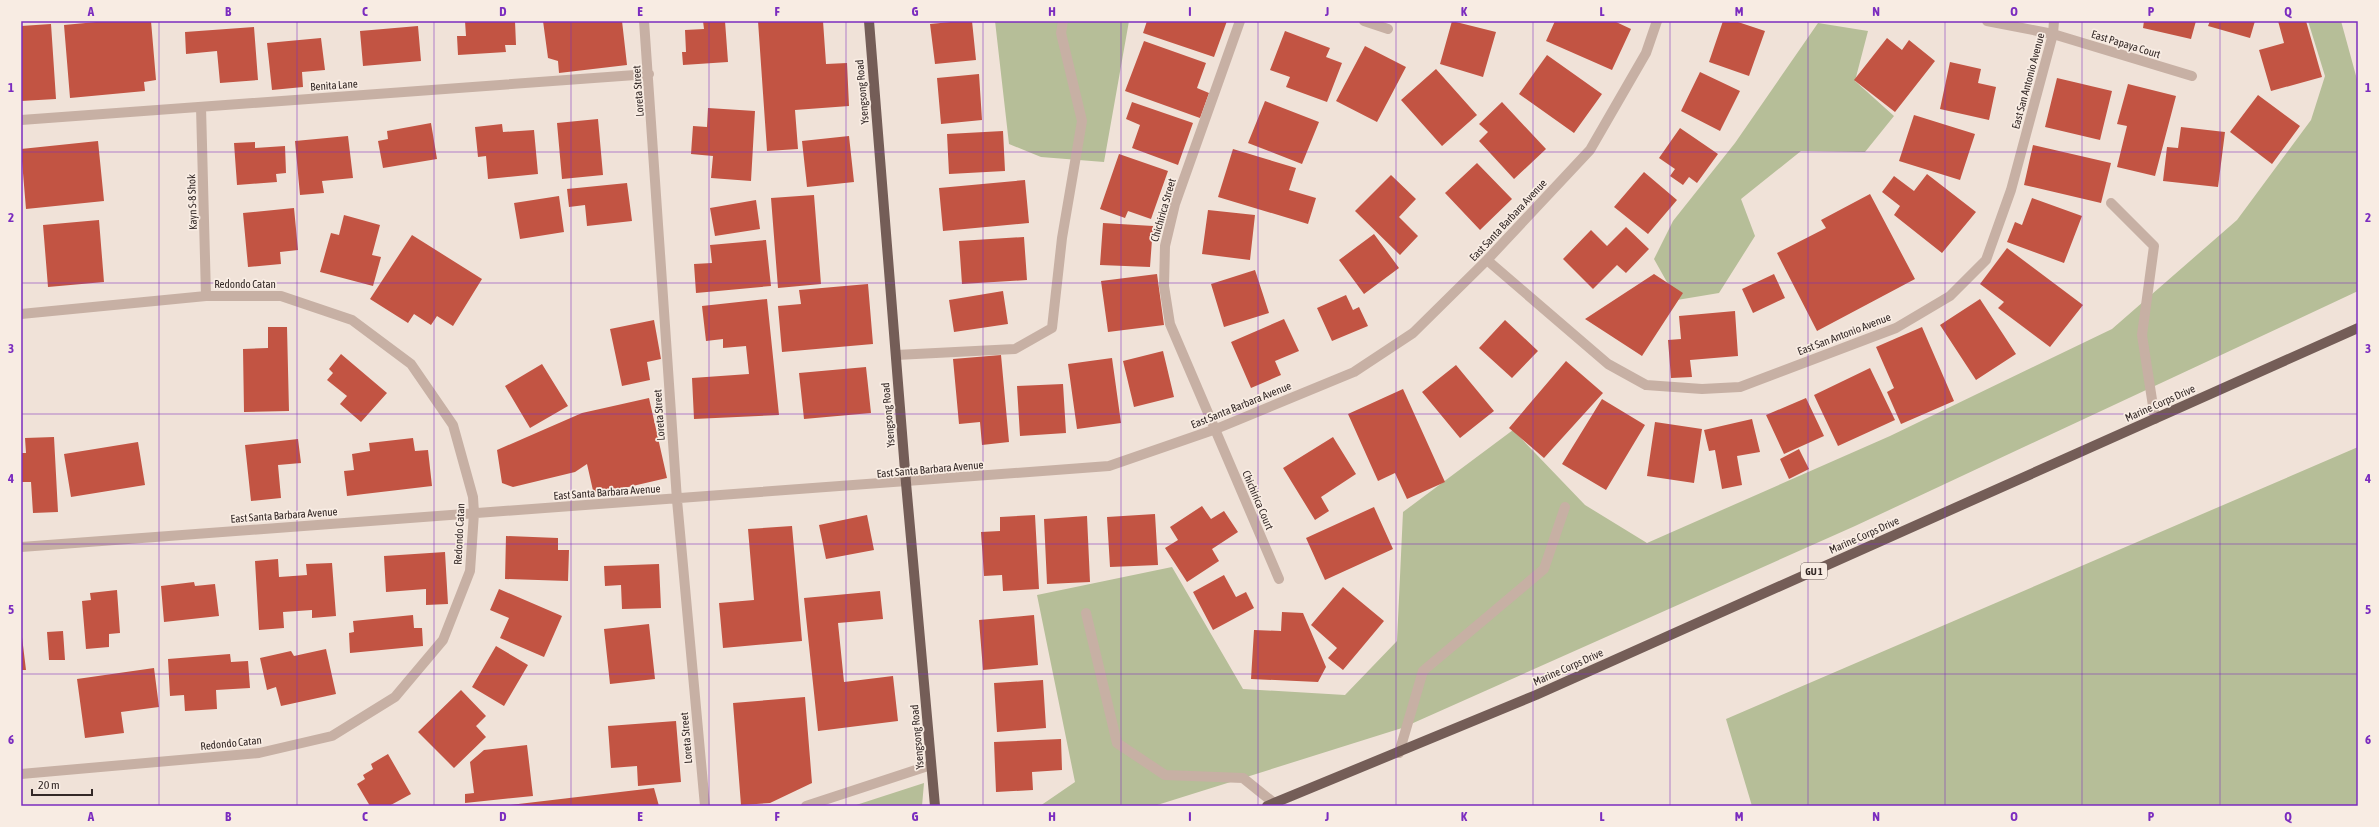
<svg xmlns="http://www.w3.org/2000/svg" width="2379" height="827" font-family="'Asap Condensed',sans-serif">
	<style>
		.green { fill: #b6be98 }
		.building { fill: #c25443 }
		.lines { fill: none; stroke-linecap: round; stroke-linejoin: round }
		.minor { stroke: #c7b0a4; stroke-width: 10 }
		.major { stroke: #745d57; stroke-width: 10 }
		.grid { fill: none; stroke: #7b2cbf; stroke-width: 1; stroke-opacity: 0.55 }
		.labels { text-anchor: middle; stroke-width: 3.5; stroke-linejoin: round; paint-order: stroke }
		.shield { fill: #f8ece3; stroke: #6e635f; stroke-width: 1 }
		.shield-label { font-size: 10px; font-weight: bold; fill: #332826 }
		.street-label { font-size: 11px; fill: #332826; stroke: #f8ece3 }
		.neatline { fill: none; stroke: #7b2cbf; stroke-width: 1.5 }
		.grid-label { font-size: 13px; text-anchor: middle; font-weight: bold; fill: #7b2cbf }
	</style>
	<rect width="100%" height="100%" fill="#f0e2d8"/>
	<path class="green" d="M995,21H1129L1104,162L1041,157L1009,144Z
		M2308,21H2341L2358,83V291L1855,526L1402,728L1154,806H1040L1075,782L1037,595L1172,567L1243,689L1345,695L1397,641L1403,512L1513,430L1585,505L1647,543L1890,436L2112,329L2237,220L2311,120L2325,76Z
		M1818,23L1868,31L1855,81L1894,116L1865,152L1801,151L1741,199L1755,236L1719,293L1677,300L1654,259L1673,221L1735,143Z
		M2358,447V806H1752L1726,719Z
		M924,783L922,806H853Z"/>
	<path class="building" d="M107,21H151L156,80L144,82L145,91L70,98L64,25Z
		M465,21H515L516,45H505L506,52L458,55L457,36H466Z
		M543,21H622L627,65L559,73L558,61L548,58Z
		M703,21H725L728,62L683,65L682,52H686L685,30L704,29Z
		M758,21H823L826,64L847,63L849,106L795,110L798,149L767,151Z
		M961,21H972L976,60L935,64L930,24Z
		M1147,21H1227L1214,57L1143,33Z
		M1452,21L1496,32L1483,77L1440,64Z
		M1555,21H1614L1631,29L1612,70L1546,41Z
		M1723,21H1735L1765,31L1749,76L1709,62Z
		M2144,21H2196L2191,39L2143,28Z
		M2210,21H2255L2250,38L2208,26Z
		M2278,21H2306L2322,77L2271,91L2259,50L2284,43Z
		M51,24L56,99L21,101V26Z
		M418,26L421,61L363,66L360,31Z
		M254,27L258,80L220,83L217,51L186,54L185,32Z
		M1285,31L1330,48L1326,57L1342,63L1327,102L1286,87L1290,77L1270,70Z
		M321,38L325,70L302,72L303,87L272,90L267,43Z
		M1887,38L1902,50L1909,40L1935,61L1895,112L1854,80Z
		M1144,41L1206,63L1197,88L1209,93L1200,118L1125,91Z
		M1365,46L1406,67L1377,122L1336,101Z
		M1547,55L1602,94L1574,133L1519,94Z
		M1950,62L1981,69L1978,83L1996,87L1989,120L1940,109Z
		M1436,69L1477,115L1442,146L1401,100Z
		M1700,72L1740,91L1720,131L1681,111Z
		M979,74L982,120L941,124L937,78Z
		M2057,78L2112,91L2100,140L2045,127Z
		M2128,84L2176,96L2155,176L2117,167L2127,126L2117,124Z
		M2258,95L2300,126L2272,164L2230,132Z
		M1265,101L1319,122L1302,164L1248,143Z
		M1132,102L1193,123L1178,165L1132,148L1140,125L1126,119Z
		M1502,102L1546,149L1514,179L1479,141L1488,132L1479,124Z
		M708,108L755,111L751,181L711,178L713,156L691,154L693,126L707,127Z
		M1914,115L1975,134L1960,180L1899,161Z
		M598,119L603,175L562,179L557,123Z
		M431,123L437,159L383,168L378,141L388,139L387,131Z
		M502,124L503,132L534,130L538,174L488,179L486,156L478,157L475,127Z
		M2181,127L2225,132L2218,187L2163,181L2167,147L2178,148Z
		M1680,128L1718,154L1697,183L1689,177L1683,185L1670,176L1675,169L1659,158Z
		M1003,131L1005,171L949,174L947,134Z
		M348,136L353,178L322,181L324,193L300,195L295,141Z
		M849,136L854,182L807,187L802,141Z
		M98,141L104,201L26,209L21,149Z
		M255,142V148L285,146L286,173L276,174L277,182L237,185L234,143Z
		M2033,145L2111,163L2101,203L2024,185Z
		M1233,149L1296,168L1289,190L1316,198L1308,224L1218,197Z
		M1119,154L1168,171L1151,219L1128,211L1125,218L1100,209Z
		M1477,163L1512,199L1480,230L1445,193Z
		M1644,172L1677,200L1648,234L1614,207Z
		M1927,174L1976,212L1942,253L1894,215L1900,206L1882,192L1894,176L1914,191Z
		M1391,175L1416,199L1399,217L1418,236L1400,255L1355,211Z
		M1025,180L1029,223L943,231L939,188Z
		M627,183L632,221L587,226L585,205L569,207L567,189Z
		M1870,194L1915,279L1817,331L1777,253L1826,228L1821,220Z
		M814,195L821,284L778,288L771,198Z
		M559,196L564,232L520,239L514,203Z
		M2032,198L2082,216L2064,263L2007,242L2015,222L2022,225Z
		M756,200L760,229L715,236L710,208Z
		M294,208L298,250L280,252L281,264L248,267L243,213Z
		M1208,210L1255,215L1250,260L1202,254Z
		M344,215L380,225L372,255L381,257L373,286L320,272L331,233L339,235Z
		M99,220L104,282L48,287L43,225Z
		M1103,223L1153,226L1150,267L1100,265Z
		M1626,227L1649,249L1626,273L1617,265L1593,289L1563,259L1591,230L1607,246Z
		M1374,234L1399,268L1364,294L1339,260Z
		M412,235L482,279L453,326L437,316L431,325L414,314L408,323L370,299Z
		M1024,237L1027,280L962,284L959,241Z
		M766,240L771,286L696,293L694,264L712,263L710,245Z
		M2007,248L2083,305L2050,347L1998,308L2004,302L1980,284Z
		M1255,270L1269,313L1224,327L1211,284Z
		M1157,274L1164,325L1108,332L1101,281Z
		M1654,274L1683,293L1642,356L1585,319Z
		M1774,274L1785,298L1753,313L1742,289Z
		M868,284L873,344L782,352L778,306L801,304L799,290Z
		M1003,291L1008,324L954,332L949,300Z
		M1346,295L1353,310L1359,307L1368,326L1332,341L1317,308Z
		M767,299L779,415L694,419L692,378L749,374L746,346L723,348V339L706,341L702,306Z
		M1980,299L2016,354L1976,380L1940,325Z
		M1735,311L1738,356L1690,360L1692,377L1671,378L1668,340L1681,339L1679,316Z
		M1284,319L1299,351L1275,361L1281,375L1251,388L1231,342Z
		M654,320L661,359L647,362L650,380L622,386L610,329Z
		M1505,320L1538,351L1512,378L1479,348Z
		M268,327H287L289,411L244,412L243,349L268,348Z
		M1922,327L1954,401L1901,424L1887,392L1894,388L1876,347Z
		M1163,351L1174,397L1134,407L1123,361Z
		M341,354L387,393L361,422L340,404L347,396L327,380L333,373L329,369Z
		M1001,355L1009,442L982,445L980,422L959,424L953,359Z
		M1112,358L1121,423L1077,429L1068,364Z
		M1566,361L1603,393L1544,458L1509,428Z
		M542,364L568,406L530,428L505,386Z
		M1456,365L1494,411L1460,438L1422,392Z
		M866,367L871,413L804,419L799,373Z
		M1870,368L1895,420L1838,446L1814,395Z
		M1063,384L1066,433L1020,436L1017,386Z
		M1403,389L1445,482L1407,499L1395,473L1378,481L1348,414Z
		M649,398L667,478L594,495L587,464L575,472L513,487L502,483L497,450L582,413Z
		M1806,398L1824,436L1784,454L1766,415Z
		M1602,399L1645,425L1606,490L1562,464Z
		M1752,419L1760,452L1737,456L1742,485L1722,489L1715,450L1709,451L1704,430Z
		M1655,422L1702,429L1694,483L1647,476Z
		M54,437L58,512L33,513L31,482H21V453H26L25,438Z
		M1333,437L1356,474L1321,497L1329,511L1315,520L1283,468Z
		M413,438L415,451L428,450L432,486L347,496L344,471L354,470L352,454L370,451L369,443Z
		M298,439L301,463L278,465L281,498L251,501L245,445Z
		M138,442L145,485L71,497L64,454Z
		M1799,449L1809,469L1789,479L1780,459Z
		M1202,506L1211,519L1224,511L1238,532L1212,549L1219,561L1187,582L1165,548L1178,540L1170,527Z
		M1374,507L1393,549L1325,580L1306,538Z
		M1155,514L1158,565L1110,567L1107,517Z
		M867,515L874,550L826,559L819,525Z
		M1035,515L1039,589L1003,591L1002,575L984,576L981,532L1000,531V517Z
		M1087,516L1090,582L1047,584L1044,519Z
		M792,526L802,641L723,648L719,603L754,600L748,529Z
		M506,536L558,538V550H569L568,581L505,579Z
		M445,552L448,604L426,605V589L386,592L384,556Z
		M278,559L279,577L307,575L306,564L332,563L336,616L312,618V610L283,612L284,628L259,630L255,561Z
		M659,564L661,608L622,609L621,585L605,586L604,566Z
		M1224,575L1236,597L1246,592L1254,608L1213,630L1193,592Z
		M194,582L195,586L215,584L219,616L164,622L161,586Z
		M1343,587L1384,621L1343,670L1328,658L1337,648L1311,625Z
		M499,589L562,616L544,657L500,638L509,618L490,610Z
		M117,590L120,633L109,634V647L86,649L82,601L91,600L90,593Z
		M880,591L883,619L838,623L844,682L893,676L898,721L818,731L804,598Z
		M1282,612L1303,613L1326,667L1318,682L1251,679L1254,630L1281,631Z
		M413,615L414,628H422L423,646L350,653L349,633L354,632L353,621Z
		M1034,615L1038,665L983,670L979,620Z
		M649,624L655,679L610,684L604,629Z
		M21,629L26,670H21Z
		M63,631L65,660H49L47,632Z
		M496,646L528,665L504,706L472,687Z
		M326,649L336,694L281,706L276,687L267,690L260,658L291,651L294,656Z
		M230,654L231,662L248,661L250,688L216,690L217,709L185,711L184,695L170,696L168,659Z
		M154,668L159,707L121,712L124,733L85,738L77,679Z
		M1043,680L1046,728L997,732L994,683Z
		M461,690L486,716L476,726L486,737L454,768L418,732Z
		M805,697L812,783L770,803L741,805L733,703Z
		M676,721L681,782L638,786L637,766L611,768L608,726Z
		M1061,739L1062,770L1032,772L1033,790L996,792L994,742Z
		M527,745L533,796L465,803V794L474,793L470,762L484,750Z
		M388,754L411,794L389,806H370L357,784L365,779L363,775L373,769L371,764Z
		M654,788L659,806H510V805Z"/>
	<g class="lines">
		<path class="minor" d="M644,21L677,500L705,806
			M1240,21L1175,204L1165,246L1164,286L1170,324L1279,579
			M1364,21L1388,29
			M1987,21L2053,34L2192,76
			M201,107L206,296
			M21,120L649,74
			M2111,203L2154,246L2142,335L2155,419
			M1487,260L1608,364L1646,385L1702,389L1740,387L1896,328L1950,296L1986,260L2011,190L2053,34L2054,21
			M21,314L206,296H281L352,320L411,364L453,425L473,497L474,513L470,571L443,640L395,697L332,736L259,753L21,774
			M896,355L1015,349L1052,328L1062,238L1082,121L1061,33L1063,21
			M21,547L1109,466L1216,429L1354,372L1413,333L1487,260L1590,150L1646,53L1657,21
			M1086,613L1117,743L1165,775L1243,778L1274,803
			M1399,753L1423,671L1544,569L1565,507
			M806,806L931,765"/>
		<path class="major" d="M869,21L906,483L935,806
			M1267,806L1536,695L2358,328"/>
	</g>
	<path class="grid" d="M159,21V806M297,21V806M434,21V806M571,21V806M709,21V806M846,21V806M983,21V806M1121,21V806M1258,21V806M1396,21V806M1533,21V806M1670,21V806M1808,21V806M1945,21V806M2082,21V806M2220,21V806M21,152H2358M21,283H2358M21,414H2358M21,544H2358M21,674H2358"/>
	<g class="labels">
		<rect class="shield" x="1801" y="563" width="26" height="16" rx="3"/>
		<g class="shield-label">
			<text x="1814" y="575">GU 1</text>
		</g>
		<g class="street-label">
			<text transform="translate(2126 44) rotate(17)" y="4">East Papaya Court</text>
			<text transform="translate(2028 81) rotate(-75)" y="4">East San Antonio Avenue</text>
			<text transform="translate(334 85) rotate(-4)" y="4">Benita Lane</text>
			<text transform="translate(638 91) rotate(-94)" y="4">Loreta Street</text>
			<text transform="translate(862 92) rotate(-95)" y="4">Ysengsong Road</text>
			<text transform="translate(192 202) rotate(-92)" y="4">Kayn S-8 Shok</text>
			<text transform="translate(1163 210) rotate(-74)" y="4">Chichirica Street</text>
			<text transform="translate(1508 220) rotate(-47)" y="4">East Santa Barbara Avenue</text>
			<text x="245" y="288">Redondo Catan</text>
			<text transform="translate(1844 334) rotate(-21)" y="4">East San Antonio Avenue</text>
			<text transform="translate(2160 403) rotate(-24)" y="4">Marine Corps Drive</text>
			<text transform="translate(1241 405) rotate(-22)" y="4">East Santa Barbara Avenue</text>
			<text transform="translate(659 415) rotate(-94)" y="4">Loreta Street</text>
			<text transform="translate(888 415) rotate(-95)" y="4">Ysengsong Road</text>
			<text transform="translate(930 469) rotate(-5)" y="4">East Santa Barbara Avenue</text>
			<text transform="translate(607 492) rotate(-4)" y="4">East Santa Barbara Avenue</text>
			<text transform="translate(1258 500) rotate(67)" y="4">Chichirica Court</text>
			<text transform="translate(284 515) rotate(-4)" y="4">East Santa Barbara Avenue</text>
			<text transform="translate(459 534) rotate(-87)" y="4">Redondo Catan</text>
			<text transform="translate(1864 535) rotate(-24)" y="4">Marine Corps Drive</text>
			<text transform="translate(1568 667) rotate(-24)" y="4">Marine Corps Drive</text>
			<text transform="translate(917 737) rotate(-95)" y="4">Ysengsong Road</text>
			<text transform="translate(686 738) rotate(-95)" y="4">Loreta Street</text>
			<text transform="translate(231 743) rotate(-6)" y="4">Redondo Catan</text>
		</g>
	</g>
	<rect width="2379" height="827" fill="none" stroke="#f8ece3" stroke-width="44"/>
	<path d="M32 789v6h60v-6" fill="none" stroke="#332826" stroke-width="2"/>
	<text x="38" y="789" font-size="12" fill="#332826" stroke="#f8ece3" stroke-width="3" paint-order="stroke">20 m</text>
	<rect x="22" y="22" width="2335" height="783" class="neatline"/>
	<g class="grid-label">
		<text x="91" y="16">A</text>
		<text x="228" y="16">B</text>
		<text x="365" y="16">C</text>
		<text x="503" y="16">D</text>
		<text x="640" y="16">E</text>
		<text x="777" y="16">F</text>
		<text x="915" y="16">G</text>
		<text x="1052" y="16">H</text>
		<text x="1190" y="16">I</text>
		<text x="1327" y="16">J</text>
		<text x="1464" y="16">K</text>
		<text x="1602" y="16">L</text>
		<text x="1739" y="16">M</text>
		<text x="1876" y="16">N</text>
		<text x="2014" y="16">O</text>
		<text x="2151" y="16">P</text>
		<text x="2288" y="16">Q</text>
		<text x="11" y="92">1</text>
		<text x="2368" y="92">1</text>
		<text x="11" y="222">2</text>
		<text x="2368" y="222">2</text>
		<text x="11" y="353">3</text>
		<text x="2368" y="353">3</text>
		<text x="11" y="483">4</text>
		<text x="2368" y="483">4</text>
		<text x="11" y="614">5</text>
		<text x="2368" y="614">5</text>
		<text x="11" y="744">6</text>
		<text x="2368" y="744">6</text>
		<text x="91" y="821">A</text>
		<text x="228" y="821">B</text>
		<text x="365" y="821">C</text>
		<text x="503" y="821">D</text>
		<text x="640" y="821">E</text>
		<text x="777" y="821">F</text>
		<text x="915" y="821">G</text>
		<text x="1052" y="821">H</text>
		<text x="1190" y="821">I</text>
		<text x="1327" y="821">J</text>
		<text x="1464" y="821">K</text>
		<text x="1602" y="821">L</text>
		<text x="1739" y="821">M</text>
		<text x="1876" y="821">N</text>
		<text x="2014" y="821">O</text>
		<text x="2151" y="821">P</text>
		<text x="2288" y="821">Q</text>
	</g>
</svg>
